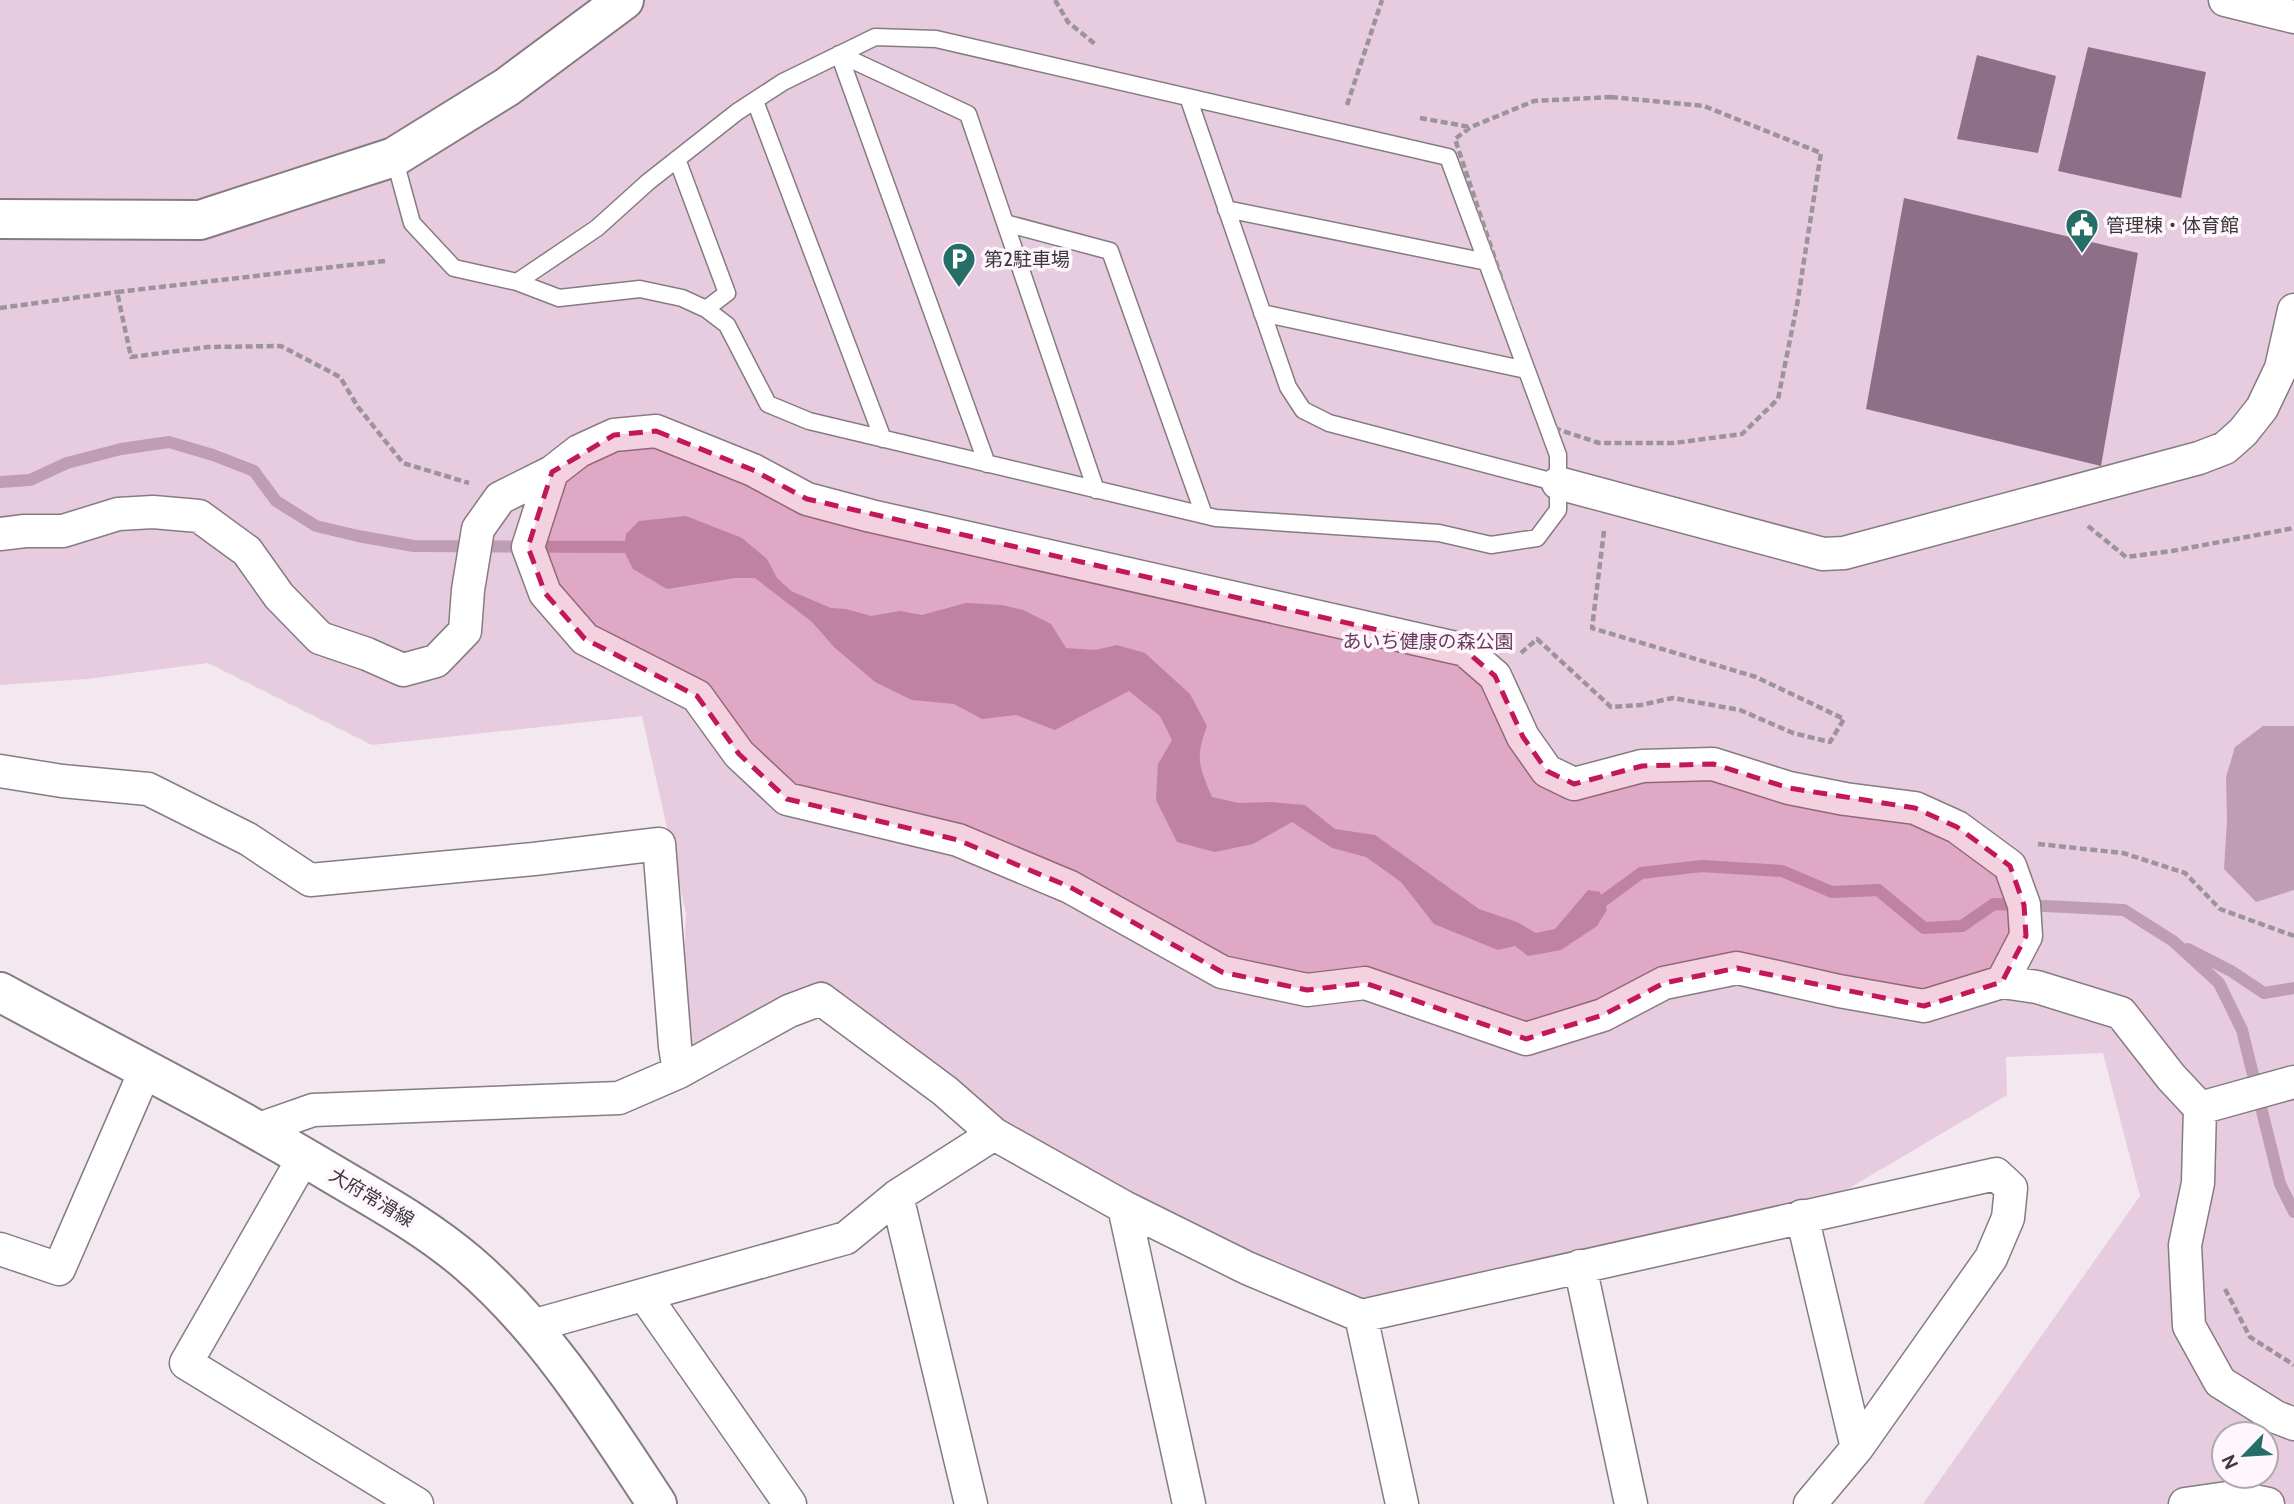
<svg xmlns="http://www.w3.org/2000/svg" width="2294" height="1504" font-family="Cabin,'Noto Sans JP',sans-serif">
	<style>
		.green { fill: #e7ccdf; fill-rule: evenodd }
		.water { fill: #bf9db5 }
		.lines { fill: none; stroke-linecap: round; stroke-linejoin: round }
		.stream { stroke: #bf9db5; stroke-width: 12 }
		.building { fill: #8f6f87 }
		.lane-casing { stroke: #867b83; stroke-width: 19 }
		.street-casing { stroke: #867b83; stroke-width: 35 }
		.secondary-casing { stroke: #867b83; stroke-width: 42 }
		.path { stroke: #9c949a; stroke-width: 4.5; stroke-dasharray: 7 3.5; stroke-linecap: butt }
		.lane { stroke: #fff; stroke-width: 16 }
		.street { stroke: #fff; stroke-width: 32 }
		.secondary { stroke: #fff; stroke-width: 38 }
		.marked { fill: #c2185b; fill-opacity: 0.2; stroke: #c2185b; stroke-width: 5; stroke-dasharray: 14 9; stroke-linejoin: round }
		.labels { text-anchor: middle; stroke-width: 7; stroke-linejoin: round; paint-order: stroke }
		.poi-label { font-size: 19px; fill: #3c383b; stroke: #fff5fc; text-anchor: start }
		.park-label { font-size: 19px; fill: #67395c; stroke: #fff5fc }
		.street-label { font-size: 19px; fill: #3c383b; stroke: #fff5fc }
	</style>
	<rect width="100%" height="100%" fill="#f3e7f0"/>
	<path class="green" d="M0,0H2294V1504H1923L2140,1196L2103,1053L2006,1057L2007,1095L1802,1216L1361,1316L1124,1207L821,999L679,1072L686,913L642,716L372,745L208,663L87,679L0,685ZM2224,1434H2266V1476H2224Z"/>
	<path class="water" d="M686,516L742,538L767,559L777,578L791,591L831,608L846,609L871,616L900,611L922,615L966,603L1002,605L1023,610L1051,624L1066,648L1095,650L1117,645L1145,653L1190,694L1207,726C1195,759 1199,766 1212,797L1239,803L1269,802L1305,805L1335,829L1375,835L1479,909L1517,922L1536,933L1555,929L1588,890L1600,892L1607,910L1597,926L1561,950L1528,956L1515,946L1498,950L1434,924L1401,882L1366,857L1332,848L1292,822L1253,844L1215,852L1177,842L1156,800L1158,764L1172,740L1160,716L1129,691L1055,730L1016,715L982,719L954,704L912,700L875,682L834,647L812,622L755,578H735L667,589L633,569L624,551L626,534L639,521Z
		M2263,726H2294V890L2256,902L2224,869L2227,821L2226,777L2235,747Z"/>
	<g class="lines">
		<path class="stream" d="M0,482L30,480L67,463L121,449L169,442L213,455L254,471L276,501L316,526L358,536L414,546L641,547
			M1592,909L1641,873L1702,866L1782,871L1832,892L1878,890L1924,928L1962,926L1994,904L2066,907L2124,910L2173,941L2219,983L2242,1030L2280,1184L2294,1212
			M2188,949L2231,971L2264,993L2294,988"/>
	</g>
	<path class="building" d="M2088,47L2206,72L2181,198L2058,171Z
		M1977,55L2056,76L2038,153L1957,139Z
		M1904,198L2138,253L2101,466L1866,409Z"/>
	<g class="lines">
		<defs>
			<path id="lane" d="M875,37L936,39L1448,157L1558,455V510L1537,538L1491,545L1439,533L1216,518L809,421L768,404L727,325L706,309L682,298L640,289L559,298L517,282L597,228L648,182L737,112L783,82Z
				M839,54L968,114L1096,490
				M839,54L987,464
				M1188,97L1288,387L1303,410L1329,423L1558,483
				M755,101L883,439
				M394,157L412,223L454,268L517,282
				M677,159L727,293L706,309
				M1226,209L1487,262
				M1005,223L1110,251L1204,515
				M1262,313L1526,370"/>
			<path id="street" d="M2225,0L2294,17
				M1558,483L1823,554L1844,553L2199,458L2225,448L2243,432L2262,408L2281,368L2294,310
				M0,534L25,531H63L118,514L153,512L199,516L247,551L279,596L320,638L367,654L403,670L436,661L465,631L468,590L478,529L500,498L552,472L579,451L614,435L656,431L753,470L807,499L871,516L1465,650L1495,676L1523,737L1547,771L1574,784L1642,766L1713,764L1789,788L1845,799L1915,808L1957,827L2010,866L2024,905L2026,936L2002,982L1924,1006L1839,991L1737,968L1664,983L1603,1015L1526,1039L1365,983L1307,990L1222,972L1070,887L958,840L787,799L739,754L697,696L585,639L545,593L528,547L552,472
				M0,771L62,781L148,789L248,839L310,880L534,859L659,844L675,1046L679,1072
				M2002,982L2037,987L2121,1013L2171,1077L2200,1108L2198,1183L2185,1245L2189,1326L2220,1382L2276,1417L2294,1424
				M2200,1108L2294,1082
				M256,1130L313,1110L619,1098L679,1072L789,1011L821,999L945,1091L994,1134L1124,1207L1247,1268L1361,1316L1996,1174L2011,1188L2008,1218L1991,1258L1857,1448L1810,1504
				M304,1157L186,1363L417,1504
				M897,1196L971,1504
				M1124,1207L1189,1504
				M1802,1216L1857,1448
				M0,1249L59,1269L145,1071
				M1580,1266L1631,1504
				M645,1296L790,1504
				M1361,1316L1402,1504
				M532,1326L846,1238L897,1196L994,1134
				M2185,1504L2234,1497L2268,1504"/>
			<path id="secondary" d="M0,219L200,220L394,157L507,87L624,0
				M0,992C110,1052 223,1108 331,1173C378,1201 426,1227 468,1263C545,1329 601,1419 657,1504"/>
		</defs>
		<use href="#lane" class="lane-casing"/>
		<use href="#street" class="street-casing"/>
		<use href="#secondary" class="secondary-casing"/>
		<path class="path" d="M1055,0L1068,22L1095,44
			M1611,97L1704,106L1821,153L1797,305L1778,399L1742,434L1674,443H1599L1551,427L1455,139L1471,127L1534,101Z
			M1347,105L1382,0
			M1420,118L1470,127
			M385,261L117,292L131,357L208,347L281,346L340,377L358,407L403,463L469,483
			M0,308L117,292
			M2088,526L2126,557L2172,551L2294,528
			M1521,653L1537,639L1611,707L1641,705L1673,698L1740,710L1793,733L1830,742L1844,719L1756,677L1592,628L1604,531
			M2038,844L2123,853L2185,873L2220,909L2294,936
			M2225,1289L2250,1337L2294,1365"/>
		<use href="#lane" class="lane"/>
		<use href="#street" class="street"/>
		<use href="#secondary" class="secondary"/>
	</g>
	<path class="marked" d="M656,431L753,470L807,499L1465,650L1495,676L1523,737L1547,771L1574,784L1642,766L1713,764L1789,788L1915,808L1957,827L2010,866L2024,905L2026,936L2002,982L1924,1006L1737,968L1664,983L1603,1015L1526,1039L1365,983L1307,990L1222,972L1070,887L958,840L787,799L739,754L697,696L585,639L545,593L528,547L552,472L614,435Z"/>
	<defs>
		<symbol id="civic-pin" viewBox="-11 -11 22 30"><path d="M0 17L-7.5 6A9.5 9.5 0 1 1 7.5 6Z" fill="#256e67" stroke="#fff5fc"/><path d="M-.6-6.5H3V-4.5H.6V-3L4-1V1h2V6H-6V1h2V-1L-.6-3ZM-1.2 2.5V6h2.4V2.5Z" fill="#fff"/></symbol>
		<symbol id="parking-pin" viewBox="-11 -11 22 30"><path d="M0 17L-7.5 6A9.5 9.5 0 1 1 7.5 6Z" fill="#256e67" stroke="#fff5fc"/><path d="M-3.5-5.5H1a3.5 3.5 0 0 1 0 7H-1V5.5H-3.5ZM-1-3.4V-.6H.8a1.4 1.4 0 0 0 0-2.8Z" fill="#fff"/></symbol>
	</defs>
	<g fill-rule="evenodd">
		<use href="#civic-pin" x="2063" y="206" width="38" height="52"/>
		<use href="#parking-pin" x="940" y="240" width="38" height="52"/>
	</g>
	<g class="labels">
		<g class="poi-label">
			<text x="2106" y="232">管理棟・体育館</text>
			<text x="984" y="266">第2駐車場</text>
		</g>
		<g class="park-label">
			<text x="1428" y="648">あいち健康の森公園</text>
		</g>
		<g class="street-label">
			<text transform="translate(372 1197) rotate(31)" y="7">大府常滑線</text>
		</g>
	</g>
	<g transform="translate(2245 1455) rotate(245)"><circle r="33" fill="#fff5fc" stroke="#b1a9af" stroke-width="2"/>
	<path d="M0-5L12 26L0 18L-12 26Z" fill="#256e67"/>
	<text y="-10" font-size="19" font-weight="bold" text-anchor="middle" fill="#3c383b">N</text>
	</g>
</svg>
